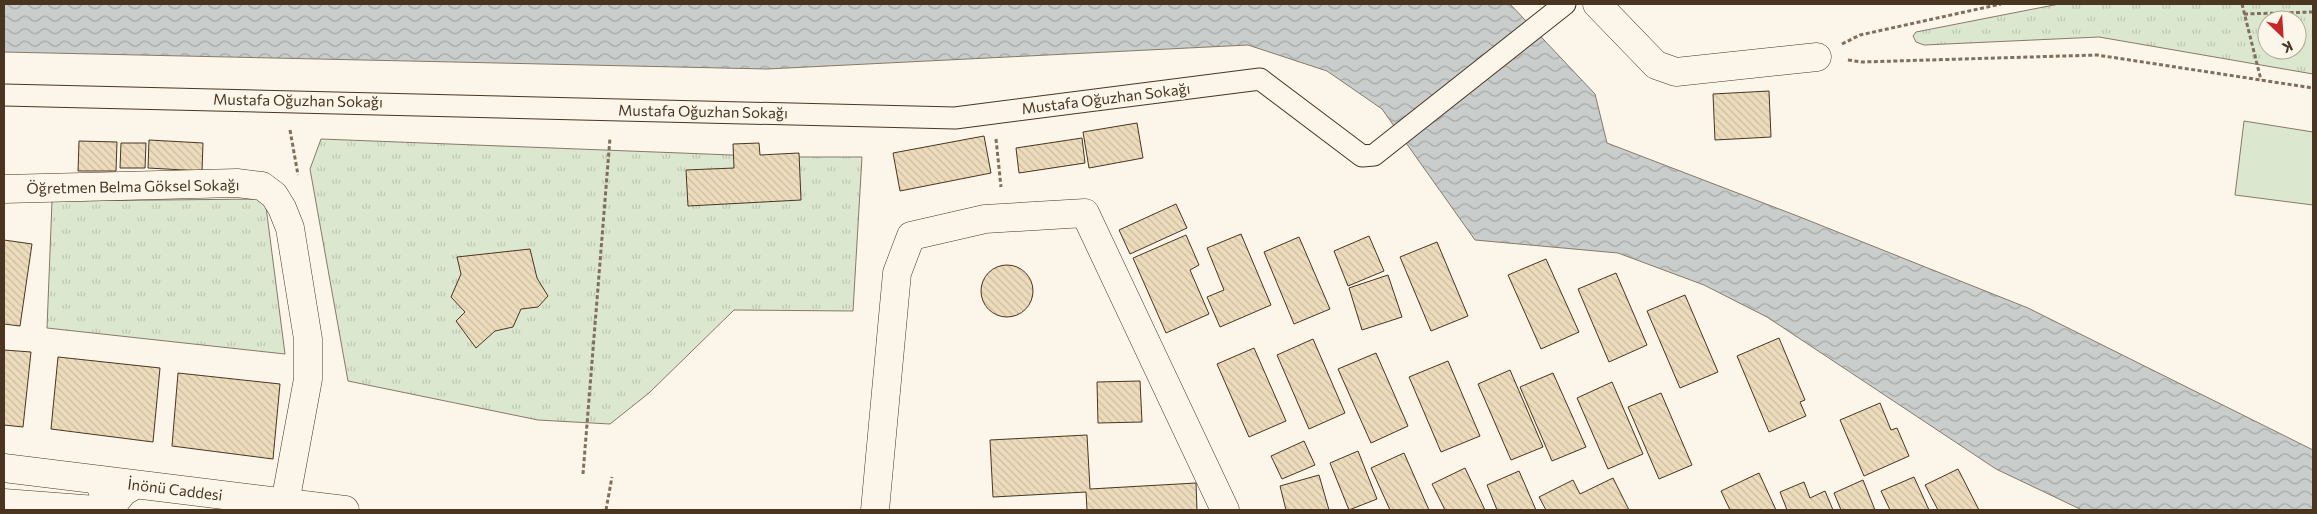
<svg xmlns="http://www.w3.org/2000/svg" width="2317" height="514" font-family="Commissioner,sans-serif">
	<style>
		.park { fill: url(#park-tufts); stroke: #887966; fill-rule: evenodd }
		.garden { fill: #dce7d0; stroke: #887966 }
		.water { fill: url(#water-waves); stroke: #887966 }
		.building { fill: url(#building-back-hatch); stroke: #4a3520 }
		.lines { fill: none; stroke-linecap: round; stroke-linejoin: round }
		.pedestrian-casing { stroke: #4a3520; stroke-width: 23 }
		.minor-casing { stroke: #4a3520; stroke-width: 29 }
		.secondary-casing { stroke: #4a3520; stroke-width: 29 }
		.primary-casing { stroke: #4a3520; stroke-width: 29 }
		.path { stroke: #7f6f5c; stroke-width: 3; stroke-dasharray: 4 2.5; stroke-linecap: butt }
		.pedestrian { stroke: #fbf6e9; stroke-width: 21 }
		.minor { stroke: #fbf6e9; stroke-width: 28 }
		.secondary { stroke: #fbf6e9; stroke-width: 28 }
		.primary { stroke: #fbf6e9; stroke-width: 28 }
		.labels { text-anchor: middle; stroke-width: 4; stroke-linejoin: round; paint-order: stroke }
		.street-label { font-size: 15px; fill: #4a3520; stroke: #fbf6e9 }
	</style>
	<defs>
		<pattern id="park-tufts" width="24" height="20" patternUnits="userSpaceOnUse" patternTransform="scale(1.25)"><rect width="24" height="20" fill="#dce7d0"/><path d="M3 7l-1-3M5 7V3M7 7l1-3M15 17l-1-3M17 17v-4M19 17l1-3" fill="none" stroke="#bec7b2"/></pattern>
		<pattern id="water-waves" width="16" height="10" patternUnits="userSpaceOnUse" patternTransform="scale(1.25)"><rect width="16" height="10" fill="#c9cecd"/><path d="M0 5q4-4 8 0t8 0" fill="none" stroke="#a5a8a6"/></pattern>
		<pattern id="building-back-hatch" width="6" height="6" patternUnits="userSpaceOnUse" patternTransform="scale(1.25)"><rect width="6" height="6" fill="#ecdcbc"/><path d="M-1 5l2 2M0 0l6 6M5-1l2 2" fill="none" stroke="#ccbda1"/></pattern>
	</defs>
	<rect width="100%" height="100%" fill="#fbf6e9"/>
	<path class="park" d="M2059,4H2313V74L2099,37L1924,45L1916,42L1913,36L1916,32ZM2267,20H2297V50H2267Z
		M321,139L783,157H862L853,311L734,310L649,393L610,424L538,420L348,381L310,169Z
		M265,199L285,354L47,328L52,201Z"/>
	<path class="garden" d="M2244,121L2313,132V205L2235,195Z"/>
	<path class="water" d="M4,4H1510L1595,94L1607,143L1800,217L2028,308L2313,450V510H2082L1996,469L1767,317L1704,285L1618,253L1475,240L1382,109L1327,71L1248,45L767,69L4,52Z"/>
	<path class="building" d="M1769,91L1771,137L1715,140L1713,94Z
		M1137,123L1143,158L1089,168L1083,132Z
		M984,136L991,173L900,191L893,153Z
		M1082,138L1085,163L1019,173L1016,148Z
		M149,140L203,143L202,171L148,168Z
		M79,141L117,142L116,171H78Z
		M121,143H146L145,168H120Z
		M759,143L760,155L799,153L801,200L688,206L686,170L734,168L733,144Z
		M1176,204L1187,228L1130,254L1119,230Z
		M1241,234L1271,305L1220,327L1207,297L1224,290L1207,248Z
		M1186,235L1199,265L1190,270L1209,314L1166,333L1133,258Z
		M1369,236L1384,271L1348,286L1334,251Z
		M1299,237L1330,309L1294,324L1264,252Z
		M4,240L32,244L20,326L4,324Z
		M1437,242L1468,316L1431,331L1400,257Z
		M530,249L537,278L548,296L538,307L521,309L513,327L495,331L476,348L456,321L465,312L451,297L461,274L457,257Z
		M1546,259L1579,332L1541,349L1508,275Z
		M981 291a26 26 0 1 1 52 0a26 26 0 1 1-52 0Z
		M1616,273L1647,345L1609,362L1578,289Z
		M1388,275L1402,317L1362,330L1349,288Z
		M1685,295L1718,372L1680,388L1647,311Z
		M1779,338L1805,400L1800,402L1806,416L1769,432L1737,356Z
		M1313,339L1345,413L1309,429L1277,355Z
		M1254,348L1286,421L1249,437L1217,364Z
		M4,350L31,352L23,427L4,425Z
		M1376,353L1408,426L1371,443L1338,369Z
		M58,357L160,368L153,442L51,429Z
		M1448,361L1480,436L1441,452L1409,377Z
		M1510,370L1543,447L1511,460L1478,384Z
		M178,373L280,384L273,459L172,446Z
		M1553,373L1586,447L1552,461L1520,387Z
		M1140,381L1142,422L1098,423L1097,382Z
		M1612,382L1643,454L1608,469L1577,398Z
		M1661,393L1692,465L1659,479L1628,407Z
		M1880,403L1891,430L1897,428L1909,456L1864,476L1840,420Z
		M1087,435L1090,489L1196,483L1197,510H1087L1086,492L993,497L990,440Z
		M1304,441L1315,465L1282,479L1271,456Z
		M1358,451L1377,499L1349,510L1330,463Z
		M1404,453L1429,510H1390L1371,468Z
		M1465,468L1485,510H1445L1432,484Z
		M1958,469L1979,510H1938L1925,485Z
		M1519,471L1536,510H1497L1487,485Z
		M1759,473L1776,510H1730L1721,491Z
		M1319,475L1329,510H1286L1280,486Z
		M1914,477L1929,510H1890L1881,491Z
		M1613,478L1629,510H1546L1539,497L1573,480L1580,494Z
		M1863,480L1875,510H1841L1834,493Z
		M1804,482L1810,498L1825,491L1833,510H1787L1780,492Z"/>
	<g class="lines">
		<defs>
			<path id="pedestrian" d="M4,95L955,118L1260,79L1362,156L1374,155L1565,4"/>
			<path id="minor" d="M1597,4L1656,65L1676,72L1817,57
				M4,189L237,183L262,186L274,195L282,208L290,228L308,339V379L285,503
				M875,510L897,273L911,236L985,219L1085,213L1225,510"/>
			<path id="secondary" d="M4,468L345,510
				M4,503L96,510"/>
			<path id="primary" d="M99,481L109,510
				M109,510L123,492L135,485"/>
		</defs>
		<use href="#pedestrian" class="pedestrian-casing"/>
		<use href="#minor" class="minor-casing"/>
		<use href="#secondary" class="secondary-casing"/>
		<use href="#primary" class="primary-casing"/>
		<path class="path" d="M2242,4L2261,80
			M2244,14L2313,12
			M1842,44L1860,35L2001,4
			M1848,60L1862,62L2097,55L2313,88
			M290,130L298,175
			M996,139L1001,187
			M583,474L610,138
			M606,510L612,477"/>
		<use href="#pedestrian" class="pedestrian"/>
		<use href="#minor" class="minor"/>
		<use href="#secondary" class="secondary"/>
		<use href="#primary" class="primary"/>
	</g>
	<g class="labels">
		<g class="street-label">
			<text transform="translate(1106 99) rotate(-7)" y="5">Mustafa Oğuzhan Sokağı</text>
			<text transform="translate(298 101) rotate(1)" y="5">Mustafa Oğuzhan Sokağı</text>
			<text transform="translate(703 112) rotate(1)" y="5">Mustafa Oğuzhan Sokağı</text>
			<text transform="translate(133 187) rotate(-1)" y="5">Öğretmen Belma Göksel Sokağı</text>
			<text transform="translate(175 490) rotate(7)" y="5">İnönü Caddesi</text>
		</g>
	</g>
	<rect width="2317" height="514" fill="none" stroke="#4a3520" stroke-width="10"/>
	<g transform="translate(2282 35) rotate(155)"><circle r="24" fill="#fbf6e9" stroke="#b4a999"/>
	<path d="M0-4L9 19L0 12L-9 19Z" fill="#c62828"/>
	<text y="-8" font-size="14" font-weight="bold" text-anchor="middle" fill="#4a3520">K</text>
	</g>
</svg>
